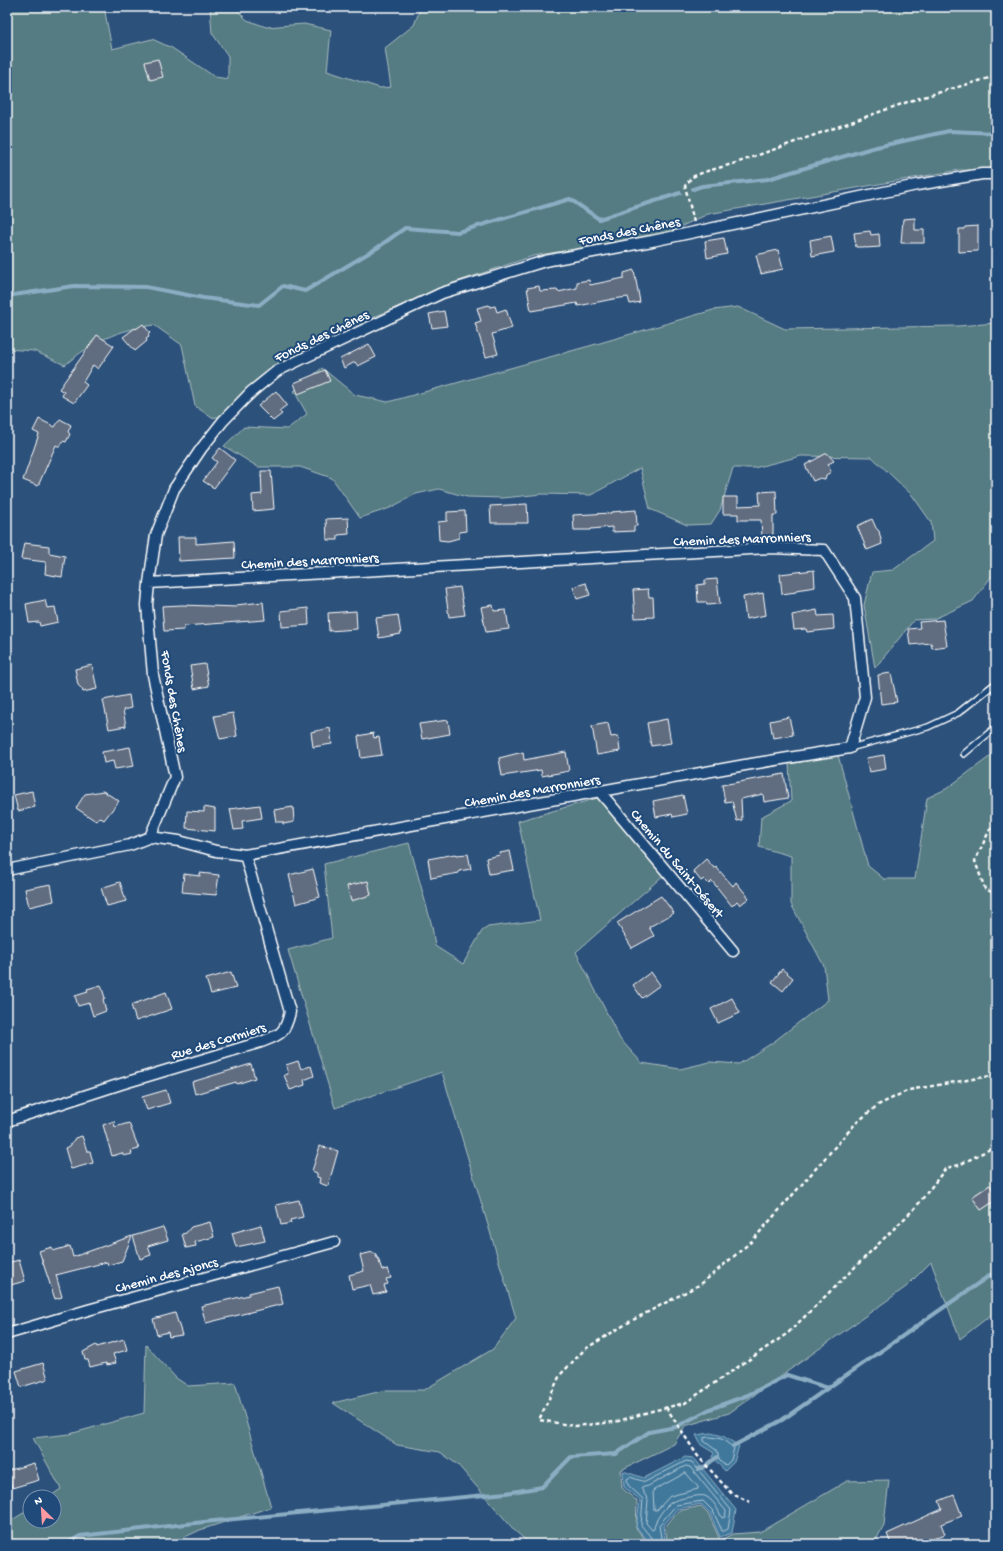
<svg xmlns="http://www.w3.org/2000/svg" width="1003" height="1551" font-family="'Gochi Hand',sans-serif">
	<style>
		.green { fill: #547b82; stroke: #aabdc0 }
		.water { fill: #40789c; stroke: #8caec4 }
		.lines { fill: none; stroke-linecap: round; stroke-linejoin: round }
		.shore { stroke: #b3c9d7; stroke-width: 1 }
		.stream { stroke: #8caec4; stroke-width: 4 }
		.building { fill: #606c7f; stroke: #fff }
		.lane-casing { stroke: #fff; stroke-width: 8 }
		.street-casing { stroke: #fff; stroke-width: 13 }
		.path { stroke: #fff; stroke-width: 2.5; stroke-dasharray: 4 3; stroke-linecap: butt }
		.lane { stroke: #1f4a7a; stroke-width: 5 }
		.street { stroke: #1f4a7a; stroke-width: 10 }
		.labels { text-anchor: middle; stroke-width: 4; stroke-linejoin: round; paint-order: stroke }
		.street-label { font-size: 14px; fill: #fff; stroke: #1f4a7a }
	</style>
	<rect width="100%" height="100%" fill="#2c517b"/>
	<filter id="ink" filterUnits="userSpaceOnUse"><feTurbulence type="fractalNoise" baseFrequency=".025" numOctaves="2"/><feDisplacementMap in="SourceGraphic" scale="8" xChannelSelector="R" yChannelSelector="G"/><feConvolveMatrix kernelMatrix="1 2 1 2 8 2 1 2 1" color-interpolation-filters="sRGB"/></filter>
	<g filter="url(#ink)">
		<path class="green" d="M7,7H104L112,49L152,39L172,48L215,77L228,79V56L212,33L210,7H234L247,20L266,27L304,24L331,30L327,71L380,88L391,87L385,48L414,25L421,7H996V171L959,170L708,214L665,234L533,256L453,283L318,341L239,412L212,418L195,406L182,345L154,325C118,330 93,341 65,365L34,351L7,349Z
			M738,307L785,329L958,326L996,323V549L994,573L973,601L934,619L914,620L875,668L864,605L872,572L893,570L933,541L931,522L912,495L872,457L801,456L754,468H733L720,510L711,524L687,525L650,509L640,468L591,495L542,494L503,498L467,497L439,489L416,494L390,508L360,518L332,478L300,467H258L224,446L244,427L287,429L307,414L294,391L322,368L355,395L388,402L600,343L713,310Z
			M996,752V1194L989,1185L972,1197L981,1210L996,1200V1311L960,1339L931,1262L906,1287L729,1413L685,1426L674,1444L621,1470L622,1488L637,1501L636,1528L649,1544H530L515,1531L458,1465L440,1452L397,1445L333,1403L386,1390H424L493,1349L516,1318L442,1072L335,1108L288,950L332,938L324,864L409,843L432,926L435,946L463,964L482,931L488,927L540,920L518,821L601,797L666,873L576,952L620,1039L642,1063L680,1069L710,1062L739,1064L772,1043L828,1000L824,966L791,904V856L759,847L761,817L791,801L789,764L838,755L868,866L884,879H915L927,798L946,789Z
			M146,1345L176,1378L188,1386L235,1383L271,1507L200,1530L170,1544H71L66,1542L64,1544H7V1523L30,1509V1521H54V1497H49L61,1489L33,1438L70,1434L144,1413Z
			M889,1480L884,1525L874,1544H668L665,1527L678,1511L701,1506L708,1513L720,1540L733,1534L760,1532L847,1481Z"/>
		<path class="water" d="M711,1433L723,1436L739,1446L734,1462L725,1471L712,1457L714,1453L701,1445L696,1435Z
			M685,1457L694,1458L736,1510L732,1533L720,1537L710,1513L701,1504L677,1509L663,1526L666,1544H651L636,1527L640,1500L624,1487L623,1471L644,1478Z"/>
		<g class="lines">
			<path class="shore" d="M711,1437L722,1439L734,1448L731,1460L726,1465C716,1462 720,1455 716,1450L704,1441V1438Z
				M686,1466L690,1467L726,1511L725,1517L722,1518C718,1510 714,1500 705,1496C701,1494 676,1499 672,1502C665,1506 654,1521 654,1529L652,1530L646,1523L648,1500L641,1488L648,1486Z
				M686,1473L698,1487V1489L670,1496L657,1510H654L653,1491Z
				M654,1544L653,1540L641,1525L643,1499L628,1485L627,1479L630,1477L645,1482L686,1461L692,1462L731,1510L728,1529L724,1531H722L713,1511L703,1501L676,1505L659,1525L662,1544"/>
			<path class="stream" d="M693,189L702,186L768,179L872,148L949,131L996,133
				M7,296L74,286L146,287L203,298L259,305L283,286L305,291L377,248L405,228L458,232L570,199L599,219L680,193
				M733,1446L782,1420L996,1271
				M698,1469L703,1468L717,1457
				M66,1544L80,1536L204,1522L506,1493L542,1487L571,1457L616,1454L649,1432L676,1427L710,1409L748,1395L787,1375L828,1388"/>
		</g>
		<path class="building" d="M158,59L163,77L150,80L145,62Z
			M915,218V230H924V243H901L903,219Z
			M978,226V251L959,252V229H964L965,227Z
			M870,231L871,235L879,234L880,247L865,248L864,247H856L854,233Z
			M831,236L834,252L812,256L810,240Z
			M724,238L727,254L707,258L705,241Z
			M778,250L783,269L761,274L756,255Z
			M634,270L640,302L630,304L628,297L613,299L578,306L577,303L531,311L527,288L539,286L540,291L557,290L558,292L577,288V282L589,280L590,285L624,278V273Z
			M489,305L490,307L495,306L497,312L506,309L512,328L492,334L498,354L486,357L475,323L481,321L477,308Z
			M444,311L447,326L432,328L429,314Z
			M143,324L150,333L148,335L149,337L146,339L147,341L135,351L123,337L135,328L136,329Z
			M97,335L114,346L98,369L93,365L83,382L87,385L74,403L62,396L64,392L59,389Z
			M369,344L376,357L358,366L355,362L344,368L340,359Z
			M325,370L330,381L298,394L294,383Z
			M276,391L287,405L279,411L282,414L273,421L258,406Z
			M39,419L55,427L60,419L71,425L68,432L70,434L66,442L63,441L60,447L56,445L38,486L23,480L39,434L33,431Z
			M220,448L235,460L214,488L203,481L217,462L212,458Z
			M827,453L834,461L828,464L831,472L826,475L825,479L820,478L813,481L805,465Z
			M261,471H271L274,509L253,511L252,495L262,494Z
			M776,491L777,515H773V536H762L761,520H738V514H723V497H738V506L760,505L759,492Z
			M527,504L528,523H491L490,506Z
			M636,510L637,526H634V531L612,532V527L591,529V530H574L573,515L611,513V512Z
			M465,511L466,531L459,532V538L448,541L439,540L438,522L447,521V512Z
			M348,518L349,534L338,535V540H327L326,519Z
			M872,519L876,528L879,531L882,544L867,550L857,526Z
			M178,537H196V544L234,541L235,558L179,561Z
			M24,543L49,546V553L65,556L62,577L45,574L46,562L21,559Z
			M814,570L815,587L796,590V592L782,594L780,574Z
			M717,579L720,604L707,605L706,602H698L697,585L705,584V580Z
			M586,583L590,595L577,599L573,587Z
			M460,587L465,615L449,617L445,589Z
			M648,589L649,597H653L654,617L635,618L633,590Z
			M763,593L766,615L746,619L743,597Z
			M45,600L47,608L55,607L58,622L40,626L39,622L29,623L26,604Z
			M263,602L265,620L184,626V630L164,631L162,606L182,605L237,607L236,605Z
			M493,605L494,611L506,610L509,629L486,632L481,607Z
			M308,608L309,625L282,627L281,611Z
			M817,610L818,616L833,615L834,629L807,632L806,629L794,630L792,615Z
			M356,611L357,629L329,631L328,613Z
			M398,615L401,634L379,638L376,618Z
			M943,620L947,646L932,648L931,643L910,645L908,629L920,628L919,622Z
			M205,664L209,686L194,689L190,666Z
			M92,665L97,689L83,692L82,689L78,685L75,669Z
			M891,673L897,702L881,704L878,675Z
			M129,695L131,708L123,710L126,726L109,729L103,700Z
			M233,713L237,736L220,739L214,716Z
			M789,717L793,735L773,738L770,721Z
			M667,719L671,743L651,746L647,723Z
			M448,720L450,734L422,739L419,724Z
			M608,723L611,737L618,736L620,751L597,755L592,726Z
			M330,728L332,744L313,747L311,732Z
			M373,733L374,738L379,737L382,755L361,758L358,736Z
			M130,747L134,766L115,769L113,761L104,763L102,752Z
			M523,752L524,760L566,752L569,771L542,776L541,770L502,776L499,758Z
			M884,755L886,769L869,772L866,758Z
			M784,774L788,798L764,802L763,794L741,799L742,820L737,821L732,801L725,802L722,785Z
			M32,791L35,807L18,811L14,795Z
			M103,791L119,801L104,820L99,817L96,821L76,808L85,794Z
			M683,795L687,814L673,817L672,814L656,817L653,801Z
			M260,805L262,818L242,821L243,829L234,830L230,809Z
			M204,807L215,809V831L186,828L187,811L204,812Z
			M293,807L294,822L283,824V822H276L274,810Z
			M510,851L514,870L489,874L486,858L500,855V853Z
			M455,854L456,855L468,854L471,869L459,871V873L431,878L428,859Z
			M706,859L714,868L716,867L733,886L736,882L749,898L740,905L737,901L732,906L712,881L709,884L704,879L701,881L693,871Z
			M313,869L320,897L296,904L289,875Z
			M200,873L219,875L216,895L182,892L184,874L200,876Z
			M368,881L371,895L351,901L347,886Z
			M120,882L126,901L107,906L101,888Z
			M51,884L54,901L29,907L25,889Z
			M661,896L674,913L649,927L654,936L632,948L617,923Z
			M782,969L793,978L783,991L772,982Z
			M231,972L236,988L211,994L206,979Z
			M651,972L660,985L642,998L633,985Z
			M101,985L105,998L103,999L106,1011L93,1016L89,1003L78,1006L75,996L88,992L87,989Z
			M166,992L172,1009L136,1021L131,1005Z
			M732,998L740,1013L718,1023L711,1009Z
			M298,1061L301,1069L311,1066L314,1076L304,1080L305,1085L290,1090L284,1075L288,1074L286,1065Z
			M251,1064L255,1078L237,1084L236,1082L195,1094L192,1082Z
			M166,1090L170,1103L147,1110L142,1097Z
			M114,1121L115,1127L129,1123L139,1149L131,1151L132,1154L124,1156L122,1153L112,1156L103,1125Z
			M82,1136L87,1151H90L93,1163L71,1169L65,1148L70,1146L75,1138Z
			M320,1146L338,1151L328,1186L319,1183L320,1178L317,1177V1173L312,1171Z
			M990,1185L996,1194V1200L981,1210L972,1197Z
			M299,1200L303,1217L290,1220L291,1223L281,1225L276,1205Z
			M210,1222L214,1237L195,1242L196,1246L186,1248L182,1234L186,1233L191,1227Z
			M261,1225L265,1241L236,1247L232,1233Z
			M163,1227L168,1240L148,1246L151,1255L140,1259L133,1236Z
			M132,1236L122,1261L108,1265L107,1262L56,1275L62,1297L55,1299L39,1251L52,1247L53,1251L70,1246L73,1257Z
			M373,1252V1254L375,1253L377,1258H378L382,1270L388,1269L391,1278L386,1279L388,1284L384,1285L386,1292L373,1295L370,1285L352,1289L349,1275L364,1271L360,1255Z
			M19,1260L25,1281L7,1286V1263Z
			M278,1286L283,1304L206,1323L201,1306L249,1295V1293Z
			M175,1313L182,1335L169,1337L168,1332L157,1335L153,1319Z
			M124,1339L127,1350L113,1354L116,1363L107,1365L106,1363L90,1367L88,1360H85L83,1352L96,1345L97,1347Z
			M43,1363L48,1379L21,1387L16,1371Z
			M34,1463L39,1480L12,1488L7,1471Z
			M954,1495L962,1516L941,1524L945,1534L922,1544H891L887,1534L942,1509L939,1501Z"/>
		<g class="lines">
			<defs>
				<path id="lane" d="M850,748L928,727L958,713L996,683
					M964,754L996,727"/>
				<path id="street" d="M149,583L770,548L824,550L855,598L865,697L850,748L745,765L245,855
					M600,792L733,951
					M150,837L175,777L153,675L147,605L149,583L156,535L174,489L201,449L223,421L251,392L277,371L306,357L442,293L545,261L652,241L917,185L982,174H996
					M7,870L130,845L150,837L179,841L216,851L245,855L290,1012C285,1034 280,1035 261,1042L121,1084L7,1121
					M7,1334L88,1310L334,1242"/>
			</defs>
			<use href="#lane" class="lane-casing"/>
			<use href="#street" class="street-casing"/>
			<path class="path" d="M694,222L685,186L692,177L704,172L736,163L913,100L996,76
				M996,823L990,829L975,861L985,889L996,894
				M996,1075L909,1090L878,1105L856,1123L752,1241L701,1284L631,1321L585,1349L560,1375L539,1420L575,1426L615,1422L652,1411L685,1403L788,1333L916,1207L946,1168L959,1165L996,1146
				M666,1407L697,1455L731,1493L750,1502"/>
			<use href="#lane" class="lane"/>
			<use href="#street" class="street"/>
		</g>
	</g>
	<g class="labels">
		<g class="street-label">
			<text transform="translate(629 230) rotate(-11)" y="5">Fonds des Chênes</text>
			<text transform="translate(321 335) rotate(-26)" y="5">Fonds des Chênes</text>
			<text transform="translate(742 538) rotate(-2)" y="5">Chemin des Marronniers</text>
			<text transform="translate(310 560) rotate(-3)" y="5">Chemin des Marronniers</text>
			<text transform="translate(175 701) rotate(80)" y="5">Fonds des Chênes</text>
			<text transform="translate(532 790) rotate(-10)" y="5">Chemin des Marronniers</text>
			<text transform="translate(678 863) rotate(50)" y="5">Chemin du Saint-Désert</text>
			<text transform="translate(218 1040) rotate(-17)" y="5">Rue des Cormiers</text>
			<text transform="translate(166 1274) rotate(-15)" y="5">Chemin des Ajoncs</text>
		</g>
	</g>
	<rect width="1003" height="1551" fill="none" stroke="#1f4a7a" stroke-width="24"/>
	<rect x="12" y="12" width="979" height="1527" fill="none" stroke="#fff" stroke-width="1.5" filter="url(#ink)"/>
	<g transform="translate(42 1509) rotate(335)"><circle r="19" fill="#1f4a7a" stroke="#7992af"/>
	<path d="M0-3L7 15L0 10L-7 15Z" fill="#ff9aa2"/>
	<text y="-6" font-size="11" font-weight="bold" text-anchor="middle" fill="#ffffff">N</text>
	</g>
</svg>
